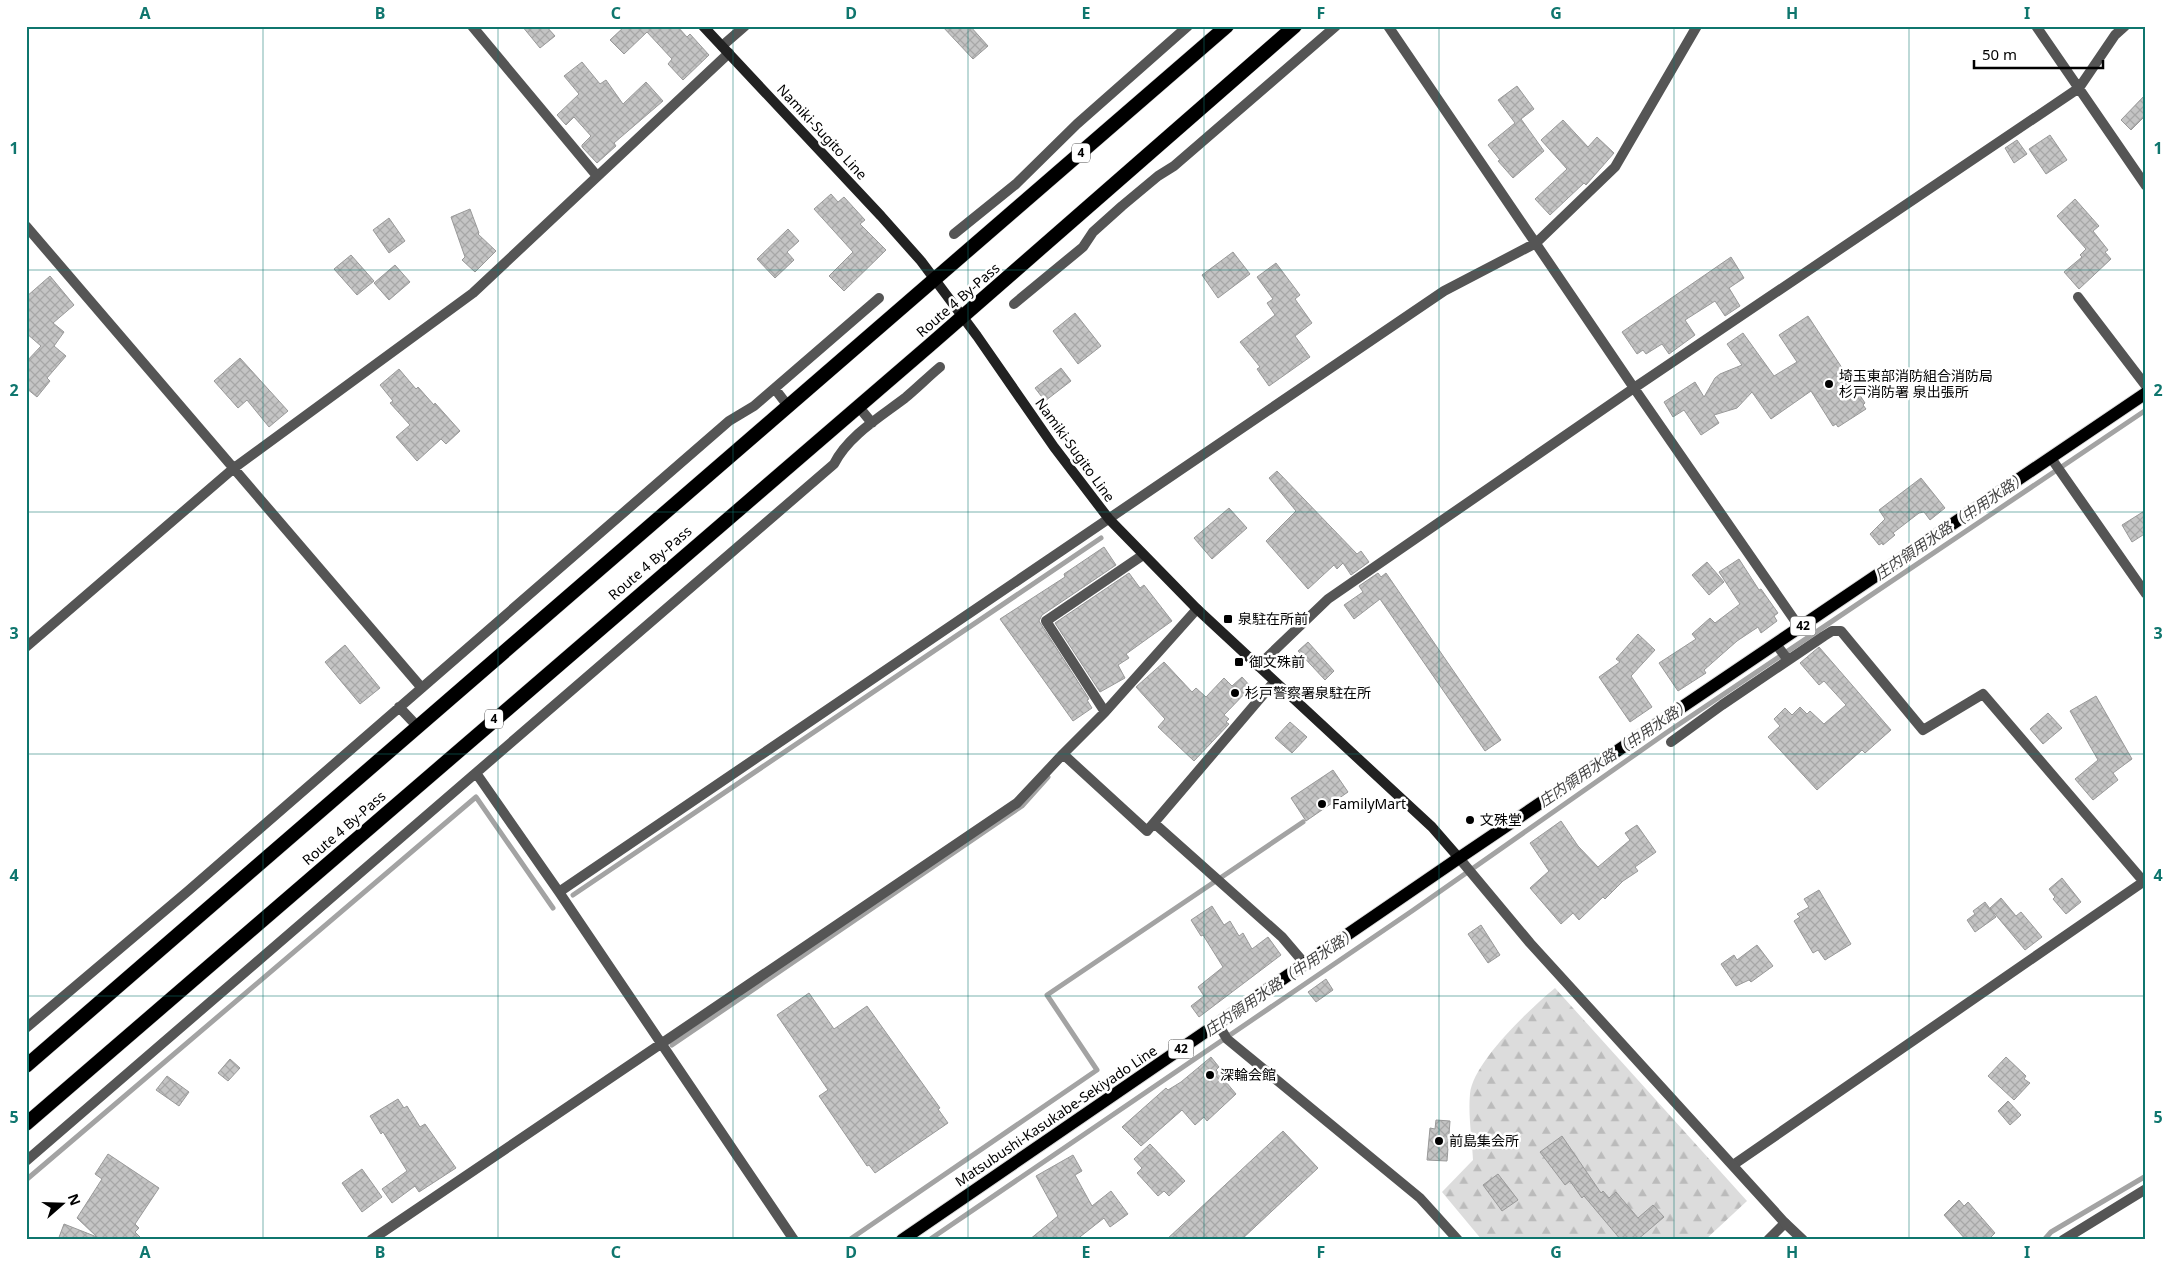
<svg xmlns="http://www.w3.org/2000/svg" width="2172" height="1266" font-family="'Noto Sans','Noto Sans JP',sans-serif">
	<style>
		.forest { fill: url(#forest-firs) }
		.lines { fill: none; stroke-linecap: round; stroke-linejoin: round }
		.stream { stroke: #a3a3a3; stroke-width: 5 }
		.building { fill: url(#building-cross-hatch); stroke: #999 }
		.primary-casing { stroke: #dbdbdb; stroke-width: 14 }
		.trunk-casing { stroke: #dbdbdb; stroke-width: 15 }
		.minor { stroke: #555; stroke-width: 10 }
		.tertiary { stroke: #555; stroke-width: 10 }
		.secondary { stroke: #222; stroke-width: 10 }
		.primary { stroke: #000; stroke-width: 12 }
		.trunk { stroke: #000; stroke-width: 14 }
		.grid { fill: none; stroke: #0f766e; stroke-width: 1; stroke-opacity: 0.55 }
		.poi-dot { fill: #000; stroke: #fff; stroke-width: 2 }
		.labels { text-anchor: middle; stroke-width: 5; stroke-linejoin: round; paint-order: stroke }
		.shield { fill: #fff; stroke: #4c4c4c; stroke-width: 1 }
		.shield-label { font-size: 12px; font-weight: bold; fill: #000 }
		.street-label { font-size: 14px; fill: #000; stroke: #fff }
		.poi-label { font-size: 14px; fill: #000; stroke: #fff; text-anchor: start }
		.water-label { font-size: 15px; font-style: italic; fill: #444; stroke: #fff }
		.neatline { fill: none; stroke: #0f766e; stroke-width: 2 }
		.grid-label { font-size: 16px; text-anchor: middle; font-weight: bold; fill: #0f766e }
	</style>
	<defs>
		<pattern id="forest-firs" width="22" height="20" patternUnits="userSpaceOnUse" patternTransform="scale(1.25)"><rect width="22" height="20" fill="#dcdcdc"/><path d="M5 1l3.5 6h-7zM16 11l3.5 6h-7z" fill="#bbb"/></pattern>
		<pattern id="building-cross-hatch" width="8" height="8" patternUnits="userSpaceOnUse" patternTransform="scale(1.25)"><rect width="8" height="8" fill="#c4c4c4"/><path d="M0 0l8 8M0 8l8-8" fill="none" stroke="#a7a7a7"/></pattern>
	</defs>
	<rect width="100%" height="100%" fill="#fff"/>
	<path class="forest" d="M1555,988L1747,1201L1705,1240H1482L1442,1192L1473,1160C1472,1139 1468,1115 1470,1094C1473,1062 1530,1009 1555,988Z"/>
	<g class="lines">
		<path class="stream" d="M573,895L1101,538
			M672,1045L1022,806L1048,777
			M26,1180L476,797L553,908
			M849,1240L1097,1070L1047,995L1303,822
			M929,1240L1412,911L1666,733L2146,410
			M2044,1240L2051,1232L2146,1176"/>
	</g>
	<path class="building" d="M522,26H546L555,36L540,48Z
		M625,26H677L687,37L690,34L709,55L683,80L668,64L672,59L647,32L624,54L610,40Z
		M942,26H970L988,46L973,59Z
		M582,62L600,84L606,80L623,104L646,82L663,101L614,143L616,146L597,163L582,147V145L591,136L574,117L566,125L557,115L579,94L564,76Z
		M1517,86L1534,109L1521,119L1544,151L1513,178L1498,161L1500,160L1488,145L1515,123L1498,100Z
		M2146,94V115L2131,130L2121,120Z
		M1563,120L1588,147L1597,137L1614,153L1586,185L1584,183L1550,215L1535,199L1567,169L1541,140Z
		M2050,135L2067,160L2046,174L2029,149Z
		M2017,140L2027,154L2014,163L2005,148Z
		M831,194L838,202L844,197L865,220L860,224L886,250L844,291L829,276L853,252L814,209Z
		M2075,199L2099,226L2093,231L2108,250L2105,252L2111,259L2079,289L2064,272L2082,257L2080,255L2086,249L2057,216Z
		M470,209L479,233L478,234L496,251L475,272L462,260L465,257L451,217Z
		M389,218L405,241L389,253L373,230Z
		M788,229L799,241L787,252L794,260L775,278L757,259Z
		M1233,252L1250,274L1218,298L1202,275Z
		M351,255L374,281L357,295L334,269Z
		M1731,257L1744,278L1729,288L1740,306L1725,316L1715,301L1685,320L1695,335L1669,354L1662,344L1646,354L1643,350L1637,354L1622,332Z
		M1276,263L1300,295L1295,299L1312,323L1295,336L1310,357L1269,386L1257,369L1260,367L1240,342L1275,315L1267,303L1273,299L1257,277Z
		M395,265L410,282L389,300L374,283Z
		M50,276L74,305L53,323L64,332L54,346L66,356L47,378L50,381L37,397L26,388V362L41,346L26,333V297Z
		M1075,313L1101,346L1078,364L1053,331Z
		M1808,316L1865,403L1863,405L1866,409L1838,427L1836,424L1833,426L1811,391L1771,419L1752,392L1737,408L1714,415L1719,423L1701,435L1684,410L1673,417L1664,402L1695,382L1704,397L1715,378L1720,374L1742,365L1727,344L1743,333L1774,376L1797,362L1779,335Z
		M240,358L288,411L269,427L247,400L238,408L214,381Z
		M1061,368L1071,381L1045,401L1035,388Z
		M399,369L416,389L418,387L434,405L435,403L460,431L446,444L441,439L417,461L396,437L410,425L390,403L393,401L380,385Z
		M1277,471L1357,554L1361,551L1369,562L1351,575L1343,563L1337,569L1334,565L1308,589L1266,541L1296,511L1269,478Z
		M1921,478L1945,508L1930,520L1924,512L1919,513L1893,533L1895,535L1883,545L1882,543L1879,545L1870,534L1885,519L1879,510Z
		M1229,508L1247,528L1212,559L1194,538Z
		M2146,510V533L2132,542L2122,525Z
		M1104,547L1116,565L1042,615L1039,621L1089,699L1087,700L1092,708L1073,721L1000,619L1065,577L1064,574Z
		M1739,559L1759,590L1761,589L1778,613L1774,616L1777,621L1761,633L1758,627L1737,641L1704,670L1706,673L1678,691L1659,663L1696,639L1692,634L1710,618L1715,623L1740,604L1719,572Z
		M1707,562L1724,582L1709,595L1692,575Z
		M1129,573L1140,588L1144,585L1172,621L1126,654L1129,658L1118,665L1125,678L1100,692L1055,623Z
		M1378,573L1381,577L1386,573L1501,740L1485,751L1380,599L1354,619L1344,605L1363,592L1359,586Z
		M1638,634L1655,650L1631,676L1652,707L1630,722L1599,677L1620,662L1616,659Z
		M1308,642L1334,671L1325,680L1298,651Z
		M345,645L380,688L360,704L325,662Z
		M1819,647L1891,730L1865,753L1862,750L1817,790L1768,737L1780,726L1774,719L1785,708L1792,715L1800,707L1807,714L1810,711L1824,724L1846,705L1824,681L1819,685L1800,663Z
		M1164,662L1192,692L1196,688L1206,697L1224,678L1232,686L1242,677L1251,687L1224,715L1229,719L1226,722L1229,724L1194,761L1158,727L1165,719L1136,687Z
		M2096,696L2132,759L2113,773L2118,780L2093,800L2075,779L2098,760L2070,711Z
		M2048,713L2062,728L2043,744L2030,729Z
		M1290,722L1307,737L1292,753L1275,738Z
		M1333,770L1348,792L1306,821L1291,798Z
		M1561,821L1578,846L1598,867L1630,840L1625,833L1637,825L1656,852L1635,867L1638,871L1623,881L1605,899L1603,897L1579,920L1573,913L1561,924L1530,888L1549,871L1530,843Z
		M2062,878L2081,902L2066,914L2053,899L2055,897L2049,889Z
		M1819,890L1851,944L1825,960L1818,950L1813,953L1794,921L1800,917L1797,914L1809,907L1804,899Z
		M2001,898L2016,916L2021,912L2042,937L2025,950L1990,908Z
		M1985,902L1996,917L1975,932L1967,920L1975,914L1973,911Z
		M1212,906L1224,925L1230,921L1239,936L1243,933L1252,949L1268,937L1281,955L1199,1017L1191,1006L1204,996L1198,987L1223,967L1203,935L1201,936L1191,920Z
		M1481,925L1500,955L1488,963L1468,934Z
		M1757,945L1773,966L1751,982L1749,980L1736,986L1721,964L1734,955L1737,960Z
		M1326,979L1333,990L1316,1002L1308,992Z
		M809,993L834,1029L867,1006L940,1108L938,1109L948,1123L875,1173L869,1165L867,1166L819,1096L828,1090L777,1015Z
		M1211,1057L1219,1067L1216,1070L1236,1094L1207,1121L1204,1117L1195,1125L1182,1110L1141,1146L1122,1127L1166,1088L1168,1090L1181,1082Z
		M2006,1057L2026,1076L2024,1079L2030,1083L2014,1100L1988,1076Z
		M230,1059L240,1068L228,1081L218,1073Z
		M167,1076L189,1092L179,1106L156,1090Z
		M398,1099L404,1108L407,1106L420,1127L425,1124L456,1168L419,1192L415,1186L392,1203L382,1189L407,1171L383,1132L381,1134L370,1116Z
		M2008,1101L2021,1115L2010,1125L1998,1111Z
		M1436,1120L1450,1121L1447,1161L1427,1160L1430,1128L1435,1129Z
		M1283,1131L1318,1168L1241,1240H1166Z
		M1562,1136L1601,1193L1603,1191L1609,1198L1616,1192L1638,1218L1653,1205L1664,1217L1637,1240H1621L1584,1196L1582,1198L1570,1181L1565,1185L1540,1152Z
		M1150,1144L1185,1181L1169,1196L1164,1191L1158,1196L1137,1173L1142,1168L1134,1159Z
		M108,1154L159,1188L135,1224L139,1228L135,1232L143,1240H58L64,1224L97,1237L77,1218L102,1179L95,1174Z
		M1073,1155L1082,1171L1075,1175L1092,1206L1111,1191L1128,1214L1110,1227L1104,1218L1076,1240H1029L1058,1216L1036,1176Z
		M362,1169L382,1197L362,1212L342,1183Z
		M1498,1174L1518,1200L1502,1211L1483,1185Z
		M1959,1200L1964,1206L1968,1202L1995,1233L1988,1240H1966L1944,1215Z"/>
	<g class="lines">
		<defs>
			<path id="primary" d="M902,1240L1459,858L2146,393"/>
			<path id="trunk" d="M26,1066L1227,26
				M26,1124L930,345L1295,26"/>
		</defs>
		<use href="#primary" class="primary-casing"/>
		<use href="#trunk" class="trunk-casing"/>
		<path class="minor" d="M472,26L597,176
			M1388,26L1634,388L2079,88L2115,35L2125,26
			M2036,26L2146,186
			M722,46L745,26
			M26,226L421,687
			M954,234L1016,184L1077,124L1188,26
			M2078,297L2146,386
			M1014,304L1083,247L1093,232L1122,206L1158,176L1174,166L1336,26
			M775,389L788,406
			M858,406L872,423
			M2051,458L2146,594
			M1197,609L1105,712L1063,754L1147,831L1274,682
			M1776,644L1788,660
			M26,647L234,468L473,293L729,53
			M1258,666L1328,599L1634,388L1800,628
			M399,707L417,726
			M1105,712L1046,621L1143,555
			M1671,742L1722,705L1824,636L1832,631H1841L1923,730L1983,694L2144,882
			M476,773L559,892L794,1240
			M1154,823L1282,937L1305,964
			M559,892L1444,291L1536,243L1615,167L1697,26
			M1218,1024L1227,1039L1420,1198L1458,1240
			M26,1028L188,891L729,421L754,406L879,298
			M26,1161L834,464C848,436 880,417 905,398C917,388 928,377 940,367
			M1733,1165L2146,880
			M371,1240L1017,803L1063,754
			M1768,1240L1785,1223
			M2063,1240L2146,1189"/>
		<path class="tertiary" d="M1459,858L1530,943L1785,1223L1803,1240"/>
		<path class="secondary" d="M703,26L881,216L921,261L977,336L1054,447L1109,519L1197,609L1432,827L1459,858"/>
		<use href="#primary" class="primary"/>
		<use href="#trunk" class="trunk"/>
	</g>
	<path class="grid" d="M263,26V1240M498,26V1240M733,26V1240M968,26V1240M1204,26V1240M1439,26V1240M1674,26V1240M1909,26V1240M26,270H2146M26,512H2146M26,754H2146M26,996H2146"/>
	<g class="poi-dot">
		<circle cx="1829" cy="384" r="5"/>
		<rect x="1223" y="614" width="10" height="10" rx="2.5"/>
		<rect x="1234" y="657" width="10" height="10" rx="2.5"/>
		<circle cx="1235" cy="693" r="5"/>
		<circle cx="1322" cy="804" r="5"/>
		<circle cx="1470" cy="820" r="5"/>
		<circle cx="1210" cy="1075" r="5"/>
		<circle cx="1439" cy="1141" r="5"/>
	</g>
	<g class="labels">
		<g class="shield">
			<rect x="1072" y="143.5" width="18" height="19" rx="4"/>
			<rect x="1790.5" y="616.5" width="25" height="19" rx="4"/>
			<rect x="485" y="709.5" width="18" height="19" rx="4"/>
			<rect x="1168.5" y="1039.5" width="25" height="19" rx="4"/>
		</g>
		<g class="shield-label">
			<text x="1081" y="157">4</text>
			<text x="1803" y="630">42</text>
			<text x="494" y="723">4</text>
			<text x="1181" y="1053">42</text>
		</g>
		<g class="street-label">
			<text transform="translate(822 132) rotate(47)" y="5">Namiki-Sugito Line</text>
			<text transform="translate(958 300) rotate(-41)" y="5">Route 4 By-Pass</text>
			<text transform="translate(1075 450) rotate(54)" y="5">Namiki-Sugito Line</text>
			<text transform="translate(650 563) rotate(-41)" y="5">Route 4 By-Pass</text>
			<text transform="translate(344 828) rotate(-41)" y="5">Route 4 By-Pass</text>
			<text transform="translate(1056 1116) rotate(-34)" y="5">Matsubushi-Kasukabe-Sekiyado Line</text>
		</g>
		<g class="poi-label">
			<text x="1839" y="381">埼玉東部消防組合消防局<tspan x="1839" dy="16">杉戸消防署 泉出張所</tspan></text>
			<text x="1238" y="624">泉駐在所前</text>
			<text x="1249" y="667">御文殊前</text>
			<text x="1245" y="698">杉戸警察署泉駐在所</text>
			<text x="1332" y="809">FamilyMart</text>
			<text x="1480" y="825">文殊堂</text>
			<text x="1220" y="1080">深輪会館</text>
			<text x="1449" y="1146">前島集会所</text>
		</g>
		<g class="water-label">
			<text transform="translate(1951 526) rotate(-34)" y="5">庄内領用水路（中用水路）</text>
			<text transform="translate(1615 753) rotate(-34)" y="5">庄内領用水路（中用水路）</text>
			<text transform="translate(1281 982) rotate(-34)" y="5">庄内領用水路（中用水路）</text>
		</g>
	</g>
	<rect width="2172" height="1266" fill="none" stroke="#ffffff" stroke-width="55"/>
	<g transform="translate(62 1204) rotate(70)" stroke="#ffffff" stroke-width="4" paint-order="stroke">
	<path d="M0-4L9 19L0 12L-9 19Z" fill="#000000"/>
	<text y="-8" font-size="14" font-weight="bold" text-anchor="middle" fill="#000000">N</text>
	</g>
	<path d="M1974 60v8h129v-8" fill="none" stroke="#000000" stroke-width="2.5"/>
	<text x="1982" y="60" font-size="15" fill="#000000" stroke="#ffffff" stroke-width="4" paint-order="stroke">50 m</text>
	<rect x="28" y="28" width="2116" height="1210" class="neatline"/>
	<g class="grid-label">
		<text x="145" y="19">A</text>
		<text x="380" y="19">B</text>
		<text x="616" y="19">C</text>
		<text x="851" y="19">D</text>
		<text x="1086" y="19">E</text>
		<text x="1321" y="19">F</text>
		<text x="1556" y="19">G</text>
		<text x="1792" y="19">H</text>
		<text x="2027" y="19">I</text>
		<text x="14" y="154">1</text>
		<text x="2158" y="154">1</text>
		<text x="14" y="396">2</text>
		<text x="2158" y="396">2</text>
		<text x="14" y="639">3</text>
		<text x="2158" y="639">3</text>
		<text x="14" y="881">4</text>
		<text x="2158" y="881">4</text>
		<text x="14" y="1123">5</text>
		<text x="2158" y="1123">5</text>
		<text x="145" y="1258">A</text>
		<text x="380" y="1258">B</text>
		<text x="616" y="1258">C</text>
		<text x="851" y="1258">D</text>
		<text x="1086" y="1258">E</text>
		<text x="1321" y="1258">F</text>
		<text x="1556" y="1258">G</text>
		<text x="1792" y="1258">H</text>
		<text x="2027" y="1258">I</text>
	</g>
</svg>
